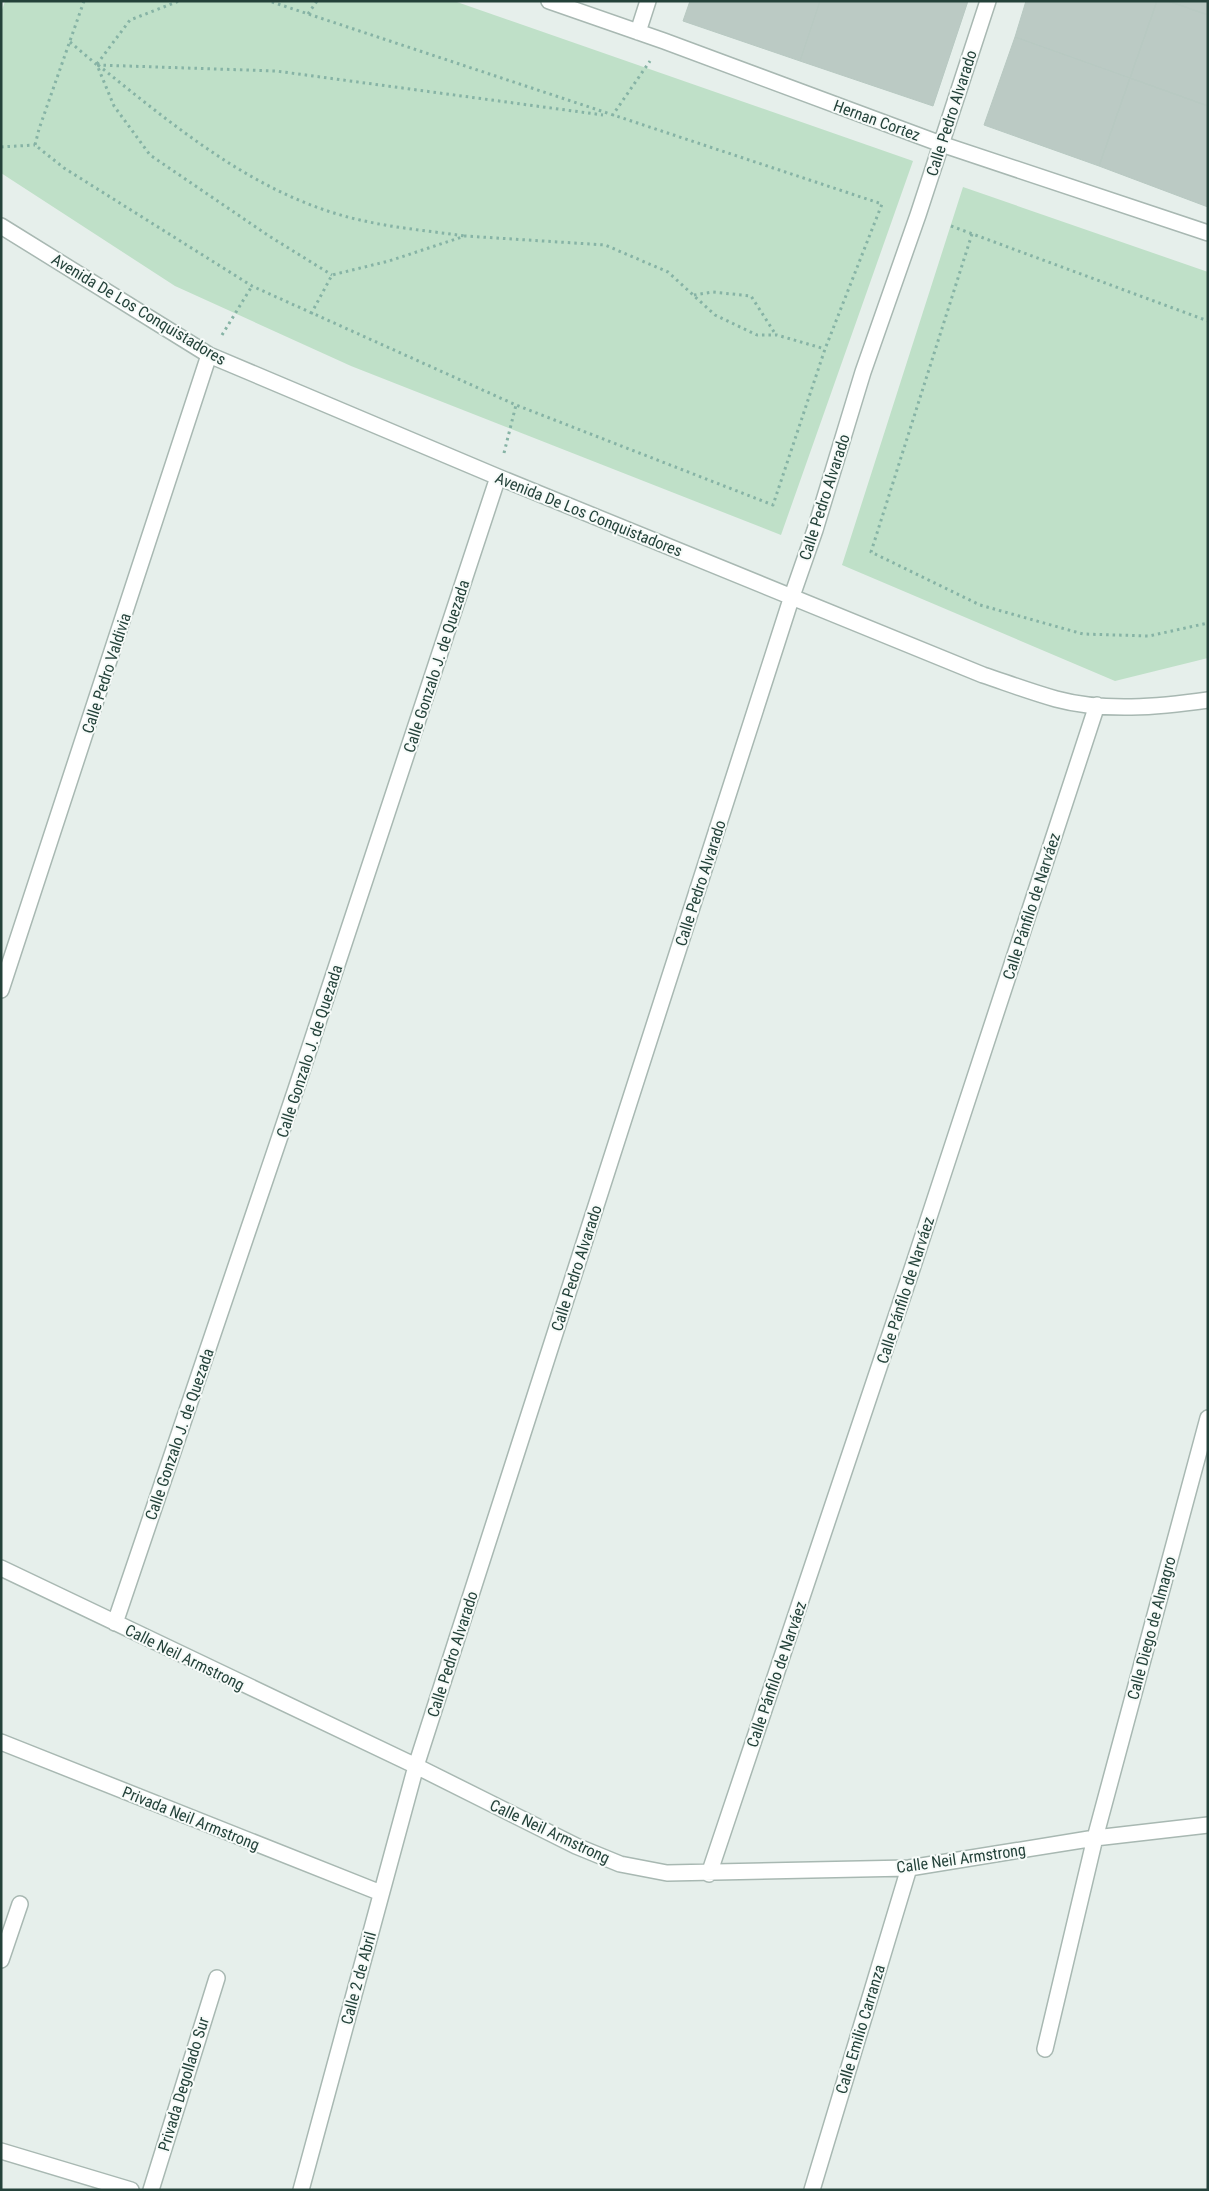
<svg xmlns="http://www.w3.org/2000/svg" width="1209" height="2191" font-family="'Roboto Condensed',sans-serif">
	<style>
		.green { fill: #bfe0c8 }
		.building { fill: #bbcac4; stroke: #b8c9c2 }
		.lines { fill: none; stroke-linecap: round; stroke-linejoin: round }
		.minor-casing { stroke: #a8b8b2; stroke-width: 18 }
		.path { stroke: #86b3a5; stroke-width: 3; stroke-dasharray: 2.5 4; stroke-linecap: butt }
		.minor { stroke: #fff; stroke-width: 15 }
		.labels { text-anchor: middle; stroke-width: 4; stroke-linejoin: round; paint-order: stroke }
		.street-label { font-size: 16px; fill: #24423a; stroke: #f7fbf9 }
	</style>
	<rect width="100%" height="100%" fill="#e6efeb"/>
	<path class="green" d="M5,1H454L913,161L781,535L351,366L175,286L1,173V13Z
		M963,187L1208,272V658L1115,681L842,565Z"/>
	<path class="building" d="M690,1H820L800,61L683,21Z
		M820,1H968L933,106L800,61Z
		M1026,1H1157L1130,78L1015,37Z
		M1157,1H1168L1208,15V106L1130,78Z
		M1168,1H1208V15Z
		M1015,37L1130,78L1099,166L984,125Z
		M1130,78L1208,106V207L1099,166Z"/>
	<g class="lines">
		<defs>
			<path id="minor" d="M549,1L664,41L941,144L1208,233
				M638,32L648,1
				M1,226L209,355L498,477L983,675C1007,683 1031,692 1056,699C1104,712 1159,707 1208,700
				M1,990L209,355
				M1,1568L416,1766L576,1846L620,1864L667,1873L909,1868L1095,1838L1208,1825
				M115,1623L296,1089L498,477
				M1,1742L381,1893
				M709,1874L913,1266L1097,705
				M1,1960L20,1904
				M1045,2049L1095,1838L1208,1418
				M1,2151L131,2190
				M151,2190L217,1978
				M301,2190L416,1766L792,596L815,530L863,372L918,215L988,1
				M812,2190L909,1868"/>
		</defs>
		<use href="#minor" class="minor-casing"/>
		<path class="path" d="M84,1L39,129L35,145L64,168L252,286L516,405L773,505L825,349L882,204L269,1
			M308,14L317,1
			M70,42L97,65L114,106L150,155L269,236L332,275
			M97,64L130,20L179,1
			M97,65L276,71L603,115
			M98,65C177,128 258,197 360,220C394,228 430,231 465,236
			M612,116L650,61
			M1,147L35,145
			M951,226L1208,321
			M972,234L871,552L980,605L1083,634L1149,636L1208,623
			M694,295L713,292L751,296L776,335
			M311,314L332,275L389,261L465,236L605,245L668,272L715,315L757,335H777L825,349
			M222,335L252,286
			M504,453L516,405"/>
		<use href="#minor" class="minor"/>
	</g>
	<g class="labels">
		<g class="street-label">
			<text transform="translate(951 113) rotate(-72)" y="6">Calle Pedro Alvarado</text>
			<text transform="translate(877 120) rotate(20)" y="6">Hernan Cortez</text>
			<text transform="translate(139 309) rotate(31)" y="6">Avenida De Los Conquistadores</text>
			<text transform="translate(824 497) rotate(-72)" y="6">Calle Pedro Alvarado</text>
			<text transform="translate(589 514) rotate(22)" y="6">Avenida De Los Conquistadores</text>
			<text transform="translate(436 666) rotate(-72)" y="6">Calle Gonzalo J. de Quezada</text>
			<text transform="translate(106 673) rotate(-72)" y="6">Calle Pedro Valdivia</text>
			<text transform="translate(700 883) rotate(-72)" y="6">Calle Pedro Alvarado</text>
			<text transform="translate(1031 906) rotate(-72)" y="6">Calle Pánfilo de Narváez</text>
			<text transform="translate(309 1051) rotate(-72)" y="6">Calle Gonzalo J. de Quezada</text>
			<text transform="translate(576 1268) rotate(-72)" y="6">Calle Pedro Alvarado</text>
			<text transform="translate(905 1290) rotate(-72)" y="6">Calle Pánfilo de Narváez</text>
			<text transform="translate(179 1434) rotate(-71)" y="6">Calle Gonzalo J. de Quezada</text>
			<text transform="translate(1151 1628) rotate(-75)" y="6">Calle Diego de Almagro</text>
			<text transform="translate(452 1654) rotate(-72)" y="6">Calle Pedro Alvarado</text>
			<text transform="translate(185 1657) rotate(26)" y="6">Calle Neil Armstrong</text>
			<text transform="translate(776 1674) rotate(-71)" y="6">Calle Pánfilo de Narváez</text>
			<text transform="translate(191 1818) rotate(22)" y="6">Privada Neil Armstrong</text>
			<text transform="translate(550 1831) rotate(25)" y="6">Calle Neil Armstrong</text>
			<text transform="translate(961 1858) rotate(-8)" y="6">Calle Neil Armstrong</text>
			<text transform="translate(358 1978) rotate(-75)" y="6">Calle 2 de Abril</text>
			<text transform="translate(860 2029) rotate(-73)" y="6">Calle Emilio Carranza</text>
			<text transform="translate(183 2084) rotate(-73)" y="6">Privada Degollado Sur</text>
		</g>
	</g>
	<rect width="1209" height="2191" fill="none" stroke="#24423a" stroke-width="5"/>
</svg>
